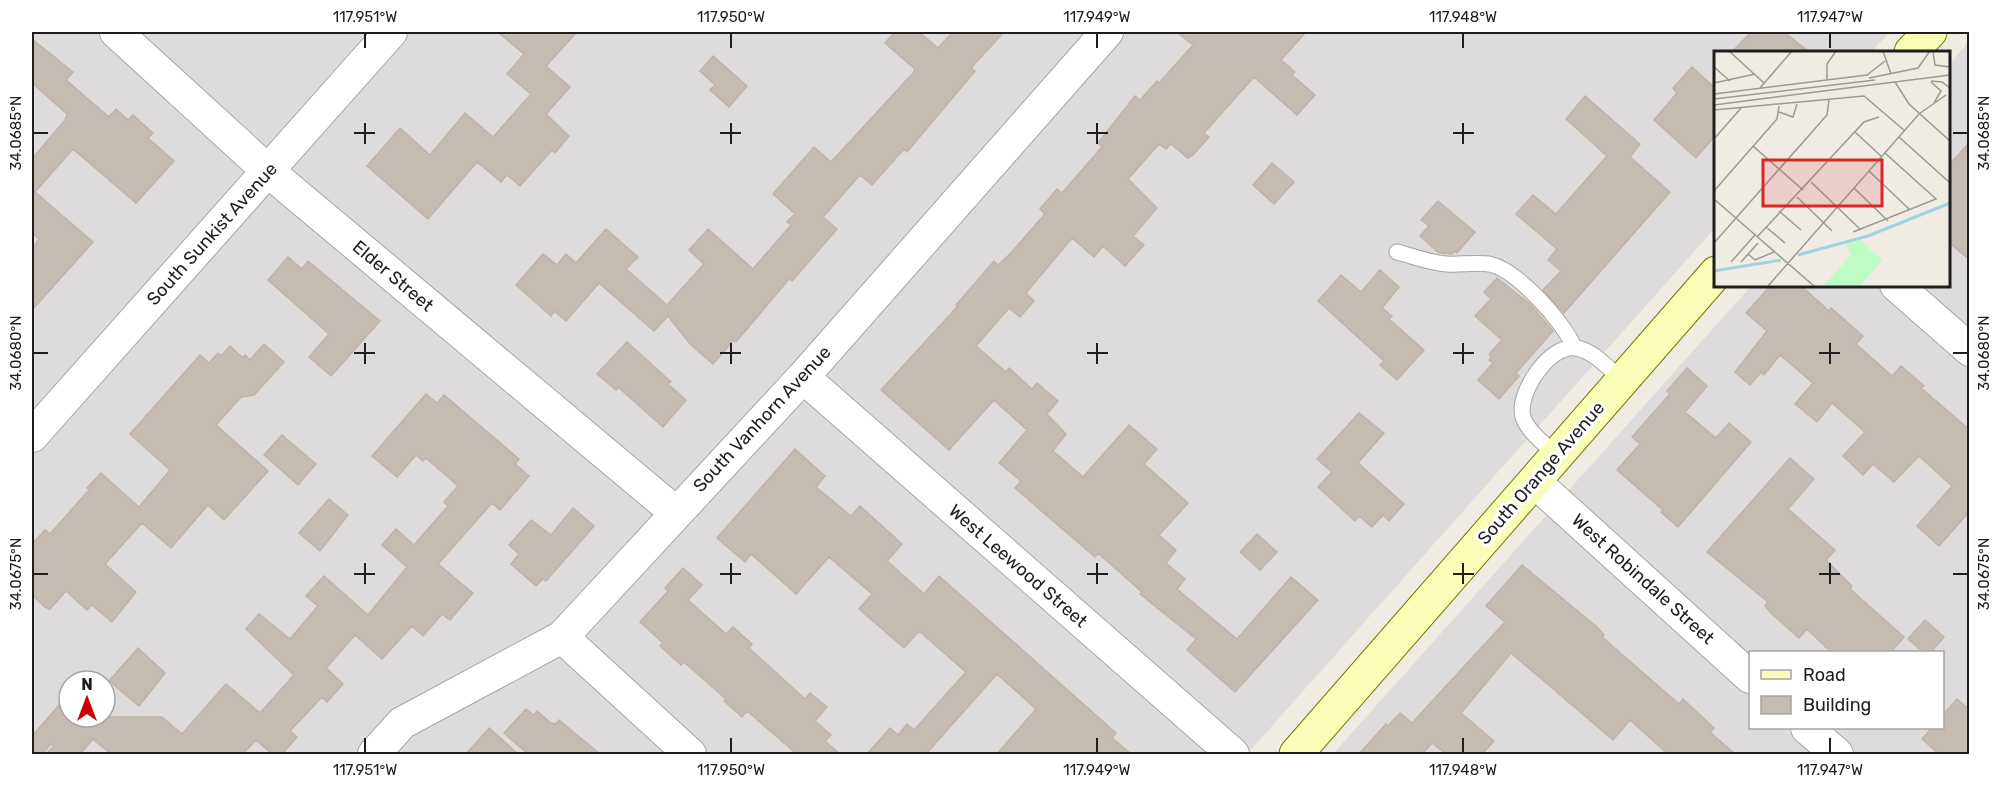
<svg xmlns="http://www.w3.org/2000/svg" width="2001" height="786" font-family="Rubik,sans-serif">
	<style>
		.residential { fill: #dddbdb; fill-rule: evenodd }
		.building { fill: #c4bbb3; stroke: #c2b2a6; stroke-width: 1.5 }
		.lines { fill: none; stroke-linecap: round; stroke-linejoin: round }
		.lane-casing { stroke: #a5a5a5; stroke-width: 17 }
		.street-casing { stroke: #a5a5a5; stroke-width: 34 }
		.secondary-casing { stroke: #6f7b00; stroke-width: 35 }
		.lane { stroke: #fff; stroke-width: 15 }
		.street { stroke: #fff; stroke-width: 32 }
		.secondary { stroke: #f9fdb5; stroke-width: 33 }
		.ticks { fill: none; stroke: #1e1e1e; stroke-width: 2 }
		.labels { text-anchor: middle; stroke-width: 6; stroke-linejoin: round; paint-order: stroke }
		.street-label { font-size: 18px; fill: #1e1e1e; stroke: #fff }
		.inset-river { fill: none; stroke: #a2d2e0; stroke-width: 3 }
		.inset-road { fill: none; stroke: #9c9a95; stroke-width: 1.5 }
		.view { fill: #d62828; fill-opacity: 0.15; stroke: #d62828; stroke-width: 3 }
		.inset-edge { fill: none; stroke: #1e1e1e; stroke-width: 3 }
		.neatline { fill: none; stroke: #1e1e1e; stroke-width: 2 }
		.ticks-label { font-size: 15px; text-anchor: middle; fill: #1e1e1e }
	</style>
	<rect width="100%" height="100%" fill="#f0ece4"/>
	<path class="residential" d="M32,32H1890L1871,52H1716V227L1247,754H32ZM69,681H105V717H69Z
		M1969,41V754H1333L1752,285H1948L1949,65ZM1750,652H1942V728H1750Z"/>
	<path class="building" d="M498,32H577L546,66L570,87L546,114L569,136L555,153L552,150L520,186L507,175L501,182L477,162L428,219L367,166L400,128L430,155L465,113L493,137L531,94L507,74L524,54Z
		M895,32H919L938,48L953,32H1004L971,68L975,71L907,152L904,149L872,185L860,175L823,217L837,229L792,281L789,279L736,342L734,340L713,364L690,344L668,316L654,331L599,283L566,321L554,311L551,316L516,285L543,254L557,265L566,254L576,263L606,229L638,257L626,269L667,305L704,264L689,250L708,229L753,269L791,225L787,222L795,214L773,194L814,147L831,162L913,73L915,69L885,43Z
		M1177,32H1306L1281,60L1295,72L1292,75L1315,95L1297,115L1254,77L1204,133L1209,137L1193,155L1188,158L1171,144L1166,149L1159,144L1128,179L1157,208L1133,236L1144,245L1125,266L1103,246L1094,257L1072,238L1026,293L1034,301L1020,317L1009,308L976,346L1006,372L1009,368L1032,389L1037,383L1058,401L1047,414L1066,434L1053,451L1083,477L1129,425L1157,449L1144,464L1188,503L1159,535L1176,550L1166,563L1185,579L1177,589L1237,639L1291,577L1318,600L1235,692L1187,650L1196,639L1140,594L1142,592L1098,553L1095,557L1015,488L1021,481L999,463L1027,430L994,400L949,450L881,390L958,306L956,305L994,261L998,265L1010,254L1045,214L1040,209L1057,189L1062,193L1102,147L1098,143L1135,96L1140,100L1157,81L1159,83L1193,45Z
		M1751,32H1784L1809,52H1732Z
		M32,39L73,72L66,80L109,117L116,109L128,120L133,115L153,133L148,138L174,161L136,203L73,149L35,192L93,242L32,310V249L39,239L32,233V159L65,120L67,114L32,83Z
		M713,56L747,86L729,107L710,90L715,85L700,71Z
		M1692,67L1716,89V135L1696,158L1654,120L1677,93L1673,88Z
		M1585,96L1640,144L1630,157L1670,192L1564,313L1543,290L1561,271L1548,260L1557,249L1516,214L1533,195L1556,214L1607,156L1566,119Z
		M1970,142V260L1948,242V166Z
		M1272,163L1294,182L1274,204L1253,185Z
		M1438,201L1475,232L1457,253L1455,251L1452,254L1439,253L1420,236L1429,226L1421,220Z
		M288,257L302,269L308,261L380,321L331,376L309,357L329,334L268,280Z
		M1380,270L1399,287L1382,308L1392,316L1389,319L1424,350L1397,380L1380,365L1384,361L1318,301L1341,275L1361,292Z
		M1497,278L1530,304L1553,331L1516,373L1519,376L1499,399L1478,380L1493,363L1489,360L1491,357L1489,354L1502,340L1475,316L1491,299L1484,292Z
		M1771,285H1800L1829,311L1831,308L1863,336L1856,344L1892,376L1901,366L1924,386L1921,388L1970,430V511L1939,546L1917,526L1952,486L1919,456L1894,482L1873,464L1863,475L1843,456L1865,432L1832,403L1817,422L1795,404L1813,383L1780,355L1764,375L1761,372L1750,385L1735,372L1767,331L1746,313Z
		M627,342L671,382L668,384L686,400L663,427L618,387L616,390L597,374Z
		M264,344L284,362L254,395L241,397L216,425L268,471L224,520L208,505L171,548L142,523L105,564L136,592L112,622L92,605L87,610L66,591L50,609L45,607L32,595V544L45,530L50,534L89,490L87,488L101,473L139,507L170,470L130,434L200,355L209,363L218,353L221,356L230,346L243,358L245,355L250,360Z
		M1687,368L1707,386L1685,412L1716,438L1729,423L1751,442L1678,527L1661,512L1663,510L1617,470L1640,444L1632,437L1670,394L1667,391Z
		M426,394L437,403L444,395L519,459L515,464L529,476L500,510L492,503L438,564L473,593L450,620L442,614L423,636L412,626L382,659L355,635L326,668L343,684L327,702L322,697L290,731L297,737L282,754H272L256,740L243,754H111L93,739L80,754H46L54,746L51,744L42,754H32V736L69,694V717H162L182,734L226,684L260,713L294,675L246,629L259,614L290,639L318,606L306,596L324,576L368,615L407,567L382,545L396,529L414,545L448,506L444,502L458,486L426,458L423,461L416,455L397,477L372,456Z
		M1359,413L1384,433L1358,463L1404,504L1389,521L1383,515L1372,527L1359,516L1355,521L1318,487L1332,472L1317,459Z
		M282,435L316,464L298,485L264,455Z
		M795,449L825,476L816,487L851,516L860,506L902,544L887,561L924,594L939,576L1116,733L1112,738L1131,754H997L1036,709L997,674L926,754H867L890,728L898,735L907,724L914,730L966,672L919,631L904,648L859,609L872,594L829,557L796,594L751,554L745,562L717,538Z
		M1790,458L1814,479L1788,509L1835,550L1826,560L1852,586L1850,589L1904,637L1891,652H1831L1807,629L1799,638L1772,614L1765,606L1768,602L1707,552Z
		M329,499L348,515L320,551L299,533Z
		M573,508L594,526L546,581L543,579L536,586L511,564L519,554L509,545L531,520L551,535Z
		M1257,534L1277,552L1260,570L1240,552Z
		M1522,565L1597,627L1604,635L1602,637L1679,704L1683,699L1714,728L1710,732L1735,754H1668L1630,720L1613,740L1511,653L1461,713L1494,741L1482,754H1446L1432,743L1422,754H1359L1386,724L1388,726L1400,713L1412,723L1505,622L1486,606Z
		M683,568L702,585L688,600L726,634L733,627L752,644L749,648L805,699L810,693L827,707L815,721L831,735L825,741L840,754H797L747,711L742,717L724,701L726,699L684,662L681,665L660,646L663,643L640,622L668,591L665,588Z
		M1925,620L1944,637L1931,652H1923L1908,639Z
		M138,648L165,673L139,706L109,681Z
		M1957,699L1970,710V754H1939L1922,739L1932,728H1942V716Z
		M526,709L534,715L537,711L551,723L556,724L559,720L600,754H528L504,733Z
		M489,728L518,754H466Z"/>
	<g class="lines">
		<defs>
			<path id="lane" d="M1397,252C1413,256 1430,263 1447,264C1460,265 1475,262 1489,264C1516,269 1564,322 1574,347
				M1557,456C1546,445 1528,432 1523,417C1516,394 1550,343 1576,348C1594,351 1608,368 1621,379"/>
			<path id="street" d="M116,32L268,171L675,512
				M1896,285L1970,350
				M803,377L1233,754
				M32,436L391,32
				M1535,482L1750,677
				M562,637L690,754
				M1807,728L1837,754
				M374,754L402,723L562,637L803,377L1107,32"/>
			<path id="secondary" d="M1911,52L1930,32
				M1296,754L1716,273"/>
		</defs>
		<use href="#lane" class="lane-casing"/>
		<use href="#street" class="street-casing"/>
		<use href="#secondary" class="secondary-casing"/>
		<use href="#lane" class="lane"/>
		<use href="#street" class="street"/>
		<use href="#secondary" class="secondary"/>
	</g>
	<path class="ticks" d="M365,33V48M731,33V48M1097,33V48M1463,33V48M1830,33V48M365,123V144M731,123V144M1097,123V144M1463,123V144M33,133H48M354,133H375M720,133H741M1087,133H1108M1453,133H1474M1953,133H1968M365,343V364M731,343V364M1097,343V364M1463,343V364M1830,343V364M33,353H48M354,353H375M720,353H741M1087,353H1108M1453,353H1474M1819,353H1840M1953,353H1968M365,563V584M731,563V584M1097,563V584M1463,563V584M1830,563V584M33,574H48M354,574H375M720,574H741M1087,574H1108M1453,574H1474M1819,574H1840M1953,574H1968M365,738V753M731,738V753M1097,738V753M1463,738V753M1830,738V753"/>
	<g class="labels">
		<g class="street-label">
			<text transform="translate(212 234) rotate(-48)" y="6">South Sunkist Avenue</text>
			<text transform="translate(393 276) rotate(40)" y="6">Elder Street</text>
			<text transform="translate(762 419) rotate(-47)" y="6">South Vanhorn Avenue</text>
			<text transform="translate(1541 473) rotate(-49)" y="6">South Orange Avenue</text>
			<text transform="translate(1018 566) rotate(41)" y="6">West Leewood Street</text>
			<text transform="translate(1643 579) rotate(42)" y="6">West Robindale Street</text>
		</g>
	</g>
	<g transform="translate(1714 51)">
		<rect width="236" height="236" fill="#f0ece4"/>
		<path d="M146,189L168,209L146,235H109L137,204L132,193Z" fill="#bffcc3"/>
		<path class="inset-river" d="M84,204L154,185L236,152M0,220L67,209"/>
		<path class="inset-road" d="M15,0L50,32M169,0L177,23M219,1L221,14L236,16M0,16L16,30M155,27L204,17L216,0M113,29V13L122,0M217,30L228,31L236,37M181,31L195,53L236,90M217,31L227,40L220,52M0,32L41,23M46,37L78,0M0,43L153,24L171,10M0,48L161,29M0,54L236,24M0,59L150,45L191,80M65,61L79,66L83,53M141,81L168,106M185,86L235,131M0,88L28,56M39,95L89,139M155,120L195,158M97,131L147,179M140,137L174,170M0,140L63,68L65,55M83,146L118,180M0,148L100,235M65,160L87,179M52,176L71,192M139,181L222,148L171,102M43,186L150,71L165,66M0,192L113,64L115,49M34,203L41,209L60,201M17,211L41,184M27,211L44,192M54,235L205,63L232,44"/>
		<path class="view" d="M49,109H168V155H49Z"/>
		<rect width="236" height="236" class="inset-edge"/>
	</g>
	<rect width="2001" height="786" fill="none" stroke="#ffffff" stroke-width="66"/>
	<rect x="1749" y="651" width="195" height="78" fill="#ffffff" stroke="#a5a5a5" stroke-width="1.5"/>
	<rect x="1761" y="670" width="30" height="9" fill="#f9fdb5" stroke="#a5a5a5" stroke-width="1.5"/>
	<text x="1803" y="681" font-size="18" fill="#1e1e1e">Road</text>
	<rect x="1761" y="696" width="30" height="18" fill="#c4bbb3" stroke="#a5a5a5" stroke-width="1.5"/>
	<text x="1803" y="711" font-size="18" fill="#1e1e1e">Building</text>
	<g transform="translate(87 699)"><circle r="28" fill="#ffffff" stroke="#a5a5a5" stroke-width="1.5"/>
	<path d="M0-4.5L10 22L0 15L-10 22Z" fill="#cd0002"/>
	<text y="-9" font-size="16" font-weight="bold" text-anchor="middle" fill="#1e1e1e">N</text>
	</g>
	<rect x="33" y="33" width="1935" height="720" class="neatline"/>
	<g class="ticks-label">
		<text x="365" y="22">117.951°W</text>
		<text x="731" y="22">117.950°W</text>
		<text x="1097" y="22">117.949°W</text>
		<text x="1463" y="22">117.948°W</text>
		<text x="1830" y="22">117.947°W</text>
		<text transform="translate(16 133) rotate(-90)" y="5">34.0685°N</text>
		<text transform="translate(1984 133) rotate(-90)" y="5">34.0685°N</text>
		<text transform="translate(16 353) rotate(-90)" y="5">34.0680°N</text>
		<text transform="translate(1984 353) rotate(-90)" y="5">34.0680°N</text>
		<text transform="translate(16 574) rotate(-90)" y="5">34.0675°N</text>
		<text transform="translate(1984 574) rotate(-90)" y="5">34.0675°N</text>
		<text x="365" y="775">117.951°W</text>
		<text x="731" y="775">117.950°W</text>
		<text x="1097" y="775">117.949°W</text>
		<text x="1463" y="775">117.948°W</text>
		<text x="1830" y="775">117.947°W</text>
	</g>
</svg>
